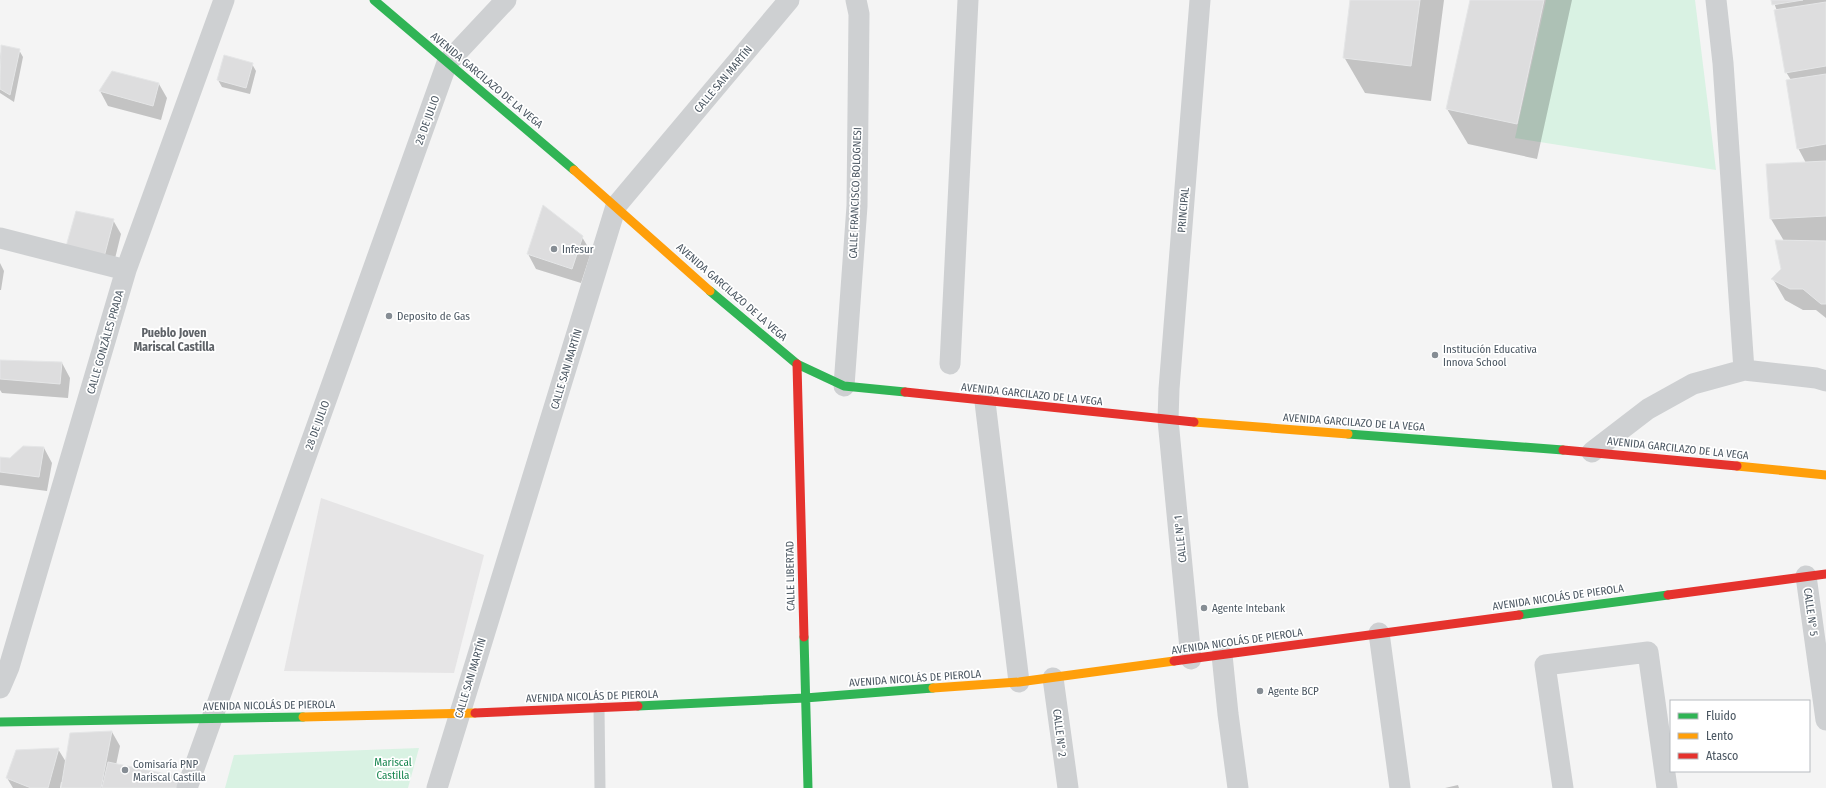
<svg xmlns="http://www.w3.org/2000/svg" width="1826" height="788" font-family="'Fira Sans Condensed',sans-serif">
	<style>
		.education { fill: #e6e5e6 }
		.green { fill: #d9f2e3 }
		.shadow { fill: #0003 }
		.building { fill: #ddddde; stroke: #e5e6e7 }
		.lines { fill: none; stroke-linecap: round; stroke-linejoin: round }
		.lane { stroke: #ced0d2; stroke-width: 11 }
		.street { stroke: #ced0d2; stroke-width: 21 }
		.fast { stroke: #30b455; stroke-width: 9 }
		.slow { stroke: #ff9f0a; stroke-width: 9 }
		.jam { stroke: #e5322d; stroke-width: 9 }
		.poi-dot { fill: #868d94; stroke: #fff; stroke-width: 1.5 }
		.labels { text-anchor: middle; stroke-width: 3.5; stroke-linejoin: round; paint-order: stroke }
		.street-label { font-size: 11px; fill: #4a5661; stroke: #fff }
		.poi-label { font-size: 11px; fill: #4a5661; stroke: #fff; text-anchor: start }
		.park-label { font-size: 11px; fill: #17864f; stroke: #fff }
		.neighbourhood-label { font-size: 12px; font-weight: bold; fill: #5f6368; stroke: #fff }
	</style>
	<rect width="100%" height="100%" fill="#f4f4f4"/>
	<path class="education" d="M321,498L484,555L454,673L284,671Z"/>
	<path class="green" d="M1546,0H1695L1716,170L1515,138Z
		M419,748L408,788H225L234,755Z"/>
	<path class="shadow" d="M1351,0H1444L1431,101L1365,93L1344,57Z
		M1471,0H1572L1537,159L1468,144L1447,109Z
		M1773,0H1826V318L1816,310H1803L1785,300L1773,279L1782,269L1784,241L1771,219L1806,163L1798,148L1791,80L1786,72L1777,11Z
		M2,46L19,50L23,57L14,102L0,93V57Z
		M252,64L256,71L250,94L222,87L218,80Z
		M159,84L167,98L161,120L108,106L100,91Z
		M113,220L121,234L111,275L75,265Z
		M582,237L591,252L581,283L536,269L528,254Z
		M0,263L4,271L1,290H0Z
		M0,361L62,363L70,378L68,398L2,393L0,390Z
		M23,447L44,448L52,463L47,491L0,485V458L10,459Z
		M112,732L120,746L116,765L186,788H62L63,783L61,782L60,788H13L7,778L58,749L66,762Z
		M1458,785L1459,788H1445Z"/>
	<path class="building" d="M1350,0H1420L1411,66L1343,58Z
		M1470,0H1544L1517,124L1446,109Z
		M1771,0H1803L1772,5Z
		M1826,2V66L1785,73L1774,10Z
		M1,45L20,49L10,95L0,89Z
		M224,55L253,63L246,88L217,80Z
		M112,71L159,83L153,106L99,91Z
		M1826,74V144L1797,149L1786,80Z
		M1826,161V216L1770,219L1766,164Z
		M543,205L583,236L572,269L527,254Z
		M76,211L114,219L103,261L65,250Z
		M1775,240L1826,241V304H1821L1803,289H1790L1771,279L1781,269Z
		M0,360L62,362L60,384L0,379Z
		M23,446L44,447L39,477L0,472V457L10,458Z
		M112,731L101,788H61L70,733Z
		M59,748L48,788H31L6,778L16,750Z
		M108,762L181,777L177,788H102Z"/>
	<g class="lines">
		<path class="lane" d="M599,708L600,788"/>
		<path class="street" d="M1716,0L1723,63L1744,370
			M0,238L126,270
			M950,364L968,0
			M844,386L857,206L859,14L856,0
			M985,402L1019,682
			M1592,452L1648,409L1693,384L1744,370L1816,378L1826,381
			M1806,576L1826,720
			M1379,633L1400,788
			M1222,655L1228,714L1238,788
			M1191,659L1168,420L1169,389L1200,0
			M1053,678L1068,788
			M0,688L9,667L126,270L224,0
			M187,788L447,63L506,0
			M437,788L616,206L789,0
			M1563,788L1545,665L1648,652L1667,788"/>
		<path class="fast" d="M374,0L574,170
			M710,291L797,364L844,386L905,392
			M1348,434L1563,450
			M1519,615L1668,595
			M804,637L808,788
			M638,706L805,698L933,688
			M0,722L303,717"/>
		<path class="slow" d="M574,170L710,291
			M1194,422L1348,434
			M1737,466L1826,475
			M933,688L1019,682L1174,661
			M303,717L475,713"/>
		<path class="jam" d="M797,364L804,637
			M905,392L1194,422
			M1563,450L1737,466
			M1668,595L1826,574
			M1174,661L1519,615
			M475,713L638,706"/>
	</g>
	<g class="poi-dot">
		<circle cx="554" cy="249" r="4"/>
		<circle cx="389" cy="316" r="4"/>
		<circle cx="1435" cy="355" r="4"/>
		<circle cx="1204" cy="608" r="4"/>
		<circle cx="1260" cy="691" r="4"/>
		<circle cx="125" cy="770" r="4"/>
	</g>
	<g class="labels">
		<g class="street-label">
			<text transform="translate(723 79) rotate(-50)" y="4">CALLE SAN MARTÍN</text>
			<text transform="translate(487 80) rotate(40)" y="4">AVENIDA GARCILAZO DE LA VEGA</text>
			<text transform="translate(427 120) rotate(-70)" y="4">28 DE JULIO</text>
			<text transform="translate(855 193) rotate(-88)" y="4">CALLE FRANCISCO BOLOGNESI</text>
			<text transform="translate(1183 210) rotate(-85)" y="4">PRINCIPAL</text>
			<text transform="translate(732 292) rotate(41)" y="4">AVENIDA GARCILAZO DE LA VEGA</text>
			<text transform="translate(105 342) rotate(-74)" y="4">CALLE GONZÁLES PRADA</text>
			<text transform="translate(566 369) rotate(-73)" y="4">CALLE SAN MARTÍN</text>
			<text transform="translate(1032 394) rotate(6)" y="4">AVENIDA GARCILAZO DE LA VEGA</text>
			<text transform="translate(1354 422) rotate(4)" y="4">AVENIDA GARCILAZO DE LA VEGA</text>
			<text transform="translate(317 425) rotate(-70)" y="4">28 DE JULIO</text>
			<text transform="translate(1678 448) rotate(6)" y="4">AVENIDA GARCILAZO DE LA VEGA</text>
			<text transform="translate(1180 539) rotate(-96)" y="4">CALLE N° 1</text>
			<text transform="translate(790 576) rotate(-91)" y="4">CALLE LIBERTAD</text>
			<text transform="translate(1558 597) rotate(-8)" y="4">AVENIDA NICOLÁS DE PIEROLA</text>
			<text transform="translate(1811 612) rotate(82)" y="4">CALLE N° 5</text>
			<text transform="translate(1237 641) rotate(-8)" y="4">AVENIDA NICOLÁS DE PIEROLA</text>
			<text transform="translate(470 678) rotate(-73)" y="4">CALLE SAN MARTÍN</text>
			<text transform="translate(915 678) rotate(-4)" y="4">AVENIDA NICOLÁS DE PIEROLA</text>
			<text transform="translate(592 696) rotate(-2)" y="4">AVENIDA NICOLÁS DE PIEROLA</text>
			<text transform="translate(269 705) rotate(-1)" y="4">AVENIDA NICOLÁS DE PIEROLA</text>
			<text transform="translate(1060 733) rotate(83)" y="4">CALLE N° 2</text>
		</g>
		<g class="poi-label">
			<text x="562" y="253">Infesur</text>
			<text x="397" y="320">Deposito de Gas</text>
			<text x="1443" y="353">Institución Educativa<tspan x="1443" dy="13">Innova School</tspan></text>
			<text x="1212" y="612">Agente Intebank</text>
			<text x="1268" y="695">Agente BCP</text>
			<text x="133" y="768">Comisaría PNP<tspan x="133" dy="13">Mariscal Castilla</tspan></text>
		</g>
		<g class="park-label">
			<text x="393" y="766">Mariscal<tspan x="393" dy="13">Castilla</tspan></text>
		</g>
		<g class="neighbourhood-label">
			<text x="174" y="337">Pueblo Joven<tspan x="174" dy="14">Mariscal Castilla</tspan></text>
		</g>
	</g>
	<rect x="1670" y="700" width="140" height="72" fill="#ffffff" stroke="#b7bbc0"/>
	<rect x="1678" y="713" width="20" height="6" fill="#30b455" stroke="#b7bbc0"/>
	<text x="1706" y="720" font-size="12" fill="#4a5661">Fluido</text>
	<rect x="1678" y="733" width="20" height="6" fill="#ff9f0a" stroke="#b7bbc0"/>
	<text x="1706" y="740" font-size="12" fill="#4a5661">Lento</text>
	<rect x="1678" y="753" width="20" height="6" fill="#e5322d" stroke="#b7bbc0"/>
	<text x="1706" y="760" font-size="12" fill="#4a5661">Atasco</text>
</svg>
